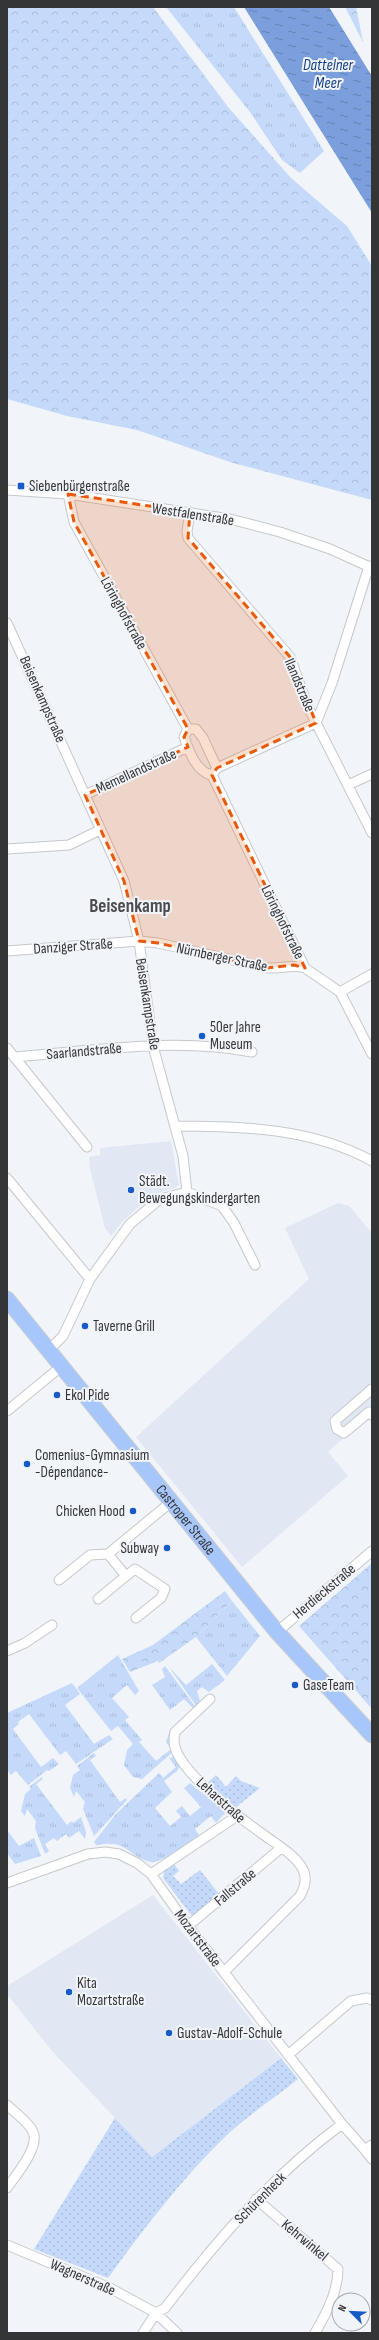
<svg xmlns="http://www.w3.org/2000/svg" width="379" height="2340" font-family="'Sofia Sans Condensed',sans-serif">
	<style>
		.built { fill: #e1e8f4 }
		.grass { fill: url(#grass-tufts) }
		.forest { fill: url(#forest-crowns) }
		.park { fill: url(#park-dots) }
		.water { fill: url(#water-ripples) }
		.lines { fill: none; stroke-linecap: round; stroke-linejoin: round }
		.minor-casing { stroke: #c5c8cd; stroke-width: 11 }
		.primary-casing { stroke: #cecfcf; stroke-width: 17 }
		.minor { stroke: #fff; stroke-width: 9 }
		.primary { stroke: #a7c7fb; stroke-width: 15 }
		.marked { fill: #e8590c; fill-opacity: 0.2; stroke: #e8590c; stroke-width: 3; stroke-dasharray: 8 5; stroke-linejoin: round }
		.poi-dot { fill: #175bc6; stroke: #f1f4f9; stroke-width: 1.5 }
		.labels { text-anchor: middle; stroke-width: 4; stroke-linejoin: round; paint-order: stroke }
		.poi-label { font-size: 15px; fill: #343537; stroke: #f1f4f9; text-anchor: start }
		.street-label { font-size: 15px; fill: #343537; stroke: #f1f4f9 }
		.water-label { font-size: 16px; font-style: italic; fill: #123e85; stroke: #f1f4f9 }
		.district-label { font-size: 19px; font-weight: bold; fill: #4a4c50; stroke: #f1f4f9 }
	</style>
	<defs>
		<pattern id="grass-tufts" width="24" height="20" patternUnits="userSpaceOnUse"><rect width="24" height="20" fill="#c5dafa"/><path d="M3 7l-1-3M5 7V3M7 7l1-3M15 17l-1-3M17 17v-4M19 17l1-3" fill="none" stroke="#aabcd7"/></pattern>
		<pattern id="forest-crowns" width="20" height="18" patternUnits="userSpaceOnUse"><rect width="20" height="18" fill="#c5dafa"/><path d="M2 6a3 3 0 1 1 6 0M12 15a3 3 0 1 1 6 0" fill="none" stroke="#aabcd7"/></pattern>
		<pattern id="park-dots" width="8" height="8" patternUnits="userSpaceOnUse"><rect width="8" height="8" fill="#c5dafa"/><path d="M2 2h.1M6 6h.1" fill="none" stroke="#aabcd7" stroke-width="1.8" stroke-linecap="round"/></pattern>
		<pattern id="water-ripples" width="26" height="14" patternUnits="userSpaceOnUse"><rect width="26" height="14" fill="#7a9fdc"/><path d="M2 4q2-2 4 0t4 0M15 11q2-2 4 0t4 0" fill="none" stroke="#6582b3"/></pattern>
	</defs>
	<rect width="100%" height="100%" fill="#f1f4f9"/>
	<path class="built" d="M171,1141L179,1186L152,1195L123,1221L111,1236L105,1228L90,1169L89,1157L100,1155V1148Z
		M338,1203L349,1206L372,1233V1412L328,1452L348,1476L242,1567L136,1437L309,1279L285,1228Z
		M153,1895L281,2058L152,2157L52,2051L7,1994V1986Z"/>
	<path class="grass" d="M166,7H234L324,151L300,173L282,160L250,112Z
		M232,1601L260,1636L227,1676L196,1637Z
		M118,1655L139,1691L135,1695L127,1685L112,1698L129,1717L125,1720L142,1740L139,1742L156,1761L171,1749L166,1742L170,1730L172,1731L174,1751L142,1779L133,1777L124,1765L127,1750L133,1744L118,1726L111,1731L77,1688Z
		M212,1664L225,1680L209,1692L202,1687L197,1691L200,1701L197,1707L169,1667L186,1685Z
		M165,1666L197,1709L195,1710L184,1699L170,1710L152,1685L165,1677L162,1669Z
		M72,1683L80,1694L65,1705L94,1744L109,1735L113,1739L76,1764L66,1751L60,1755L29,1714L18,1722L19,1724L13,1729L41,1767L53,1758L59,1764L49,1771L47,1770L28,1785L16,1771L11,1775L7,1770V1713Z
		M94,1753L96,1756L90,1760L120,1802L126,1798L127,1800L94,1836L83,1809L85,1802L76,1791L74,1797L70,1788L73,1775L80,1770L77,1766Z
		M177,1756L182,1762L177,1771L164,1781L172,1792L155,1808L170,1826L181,1817L176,1811L182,1806L190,1816L201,1807L184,1788L190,1783L224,1811L225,1813L216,1823L211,1816L195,1829L199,1835C191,1842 161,1864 151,1862C127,1857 130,1839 96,1845L94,1842L116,1814L159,1773L163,1778L176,1767L169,1758Z
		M42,1777L43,1779L36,1784L67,1825L72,1821L73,1823L81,1817L86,1832L85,1839L79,1831L69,1838L66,1834L57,1841L54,1838L45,1844L49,1851L45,1854L35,1828L36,1821L27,1809L25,1816L21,1811L25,1794L31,1789L29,1787Z
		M7,1830L19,1846L34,1838L41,1856L15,1864L7,1853Z"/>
	<path class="forest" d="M7,7H153L228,107L291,178L347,226L372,266V500L233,463L137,430L67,416L7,399Z
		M345,7H356L363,42Z
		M372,1563V1709L299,1626Z
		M225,1591L232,1601L196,1637L159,1663L158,1661L130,1672L122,1659L153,1645Z"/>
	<path class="park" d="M216,1775L226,1787L236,1776L241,1781L260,1788L235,1808L207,1783Z
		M174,1864L179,1871L173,1876L181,1884L200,1870L219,1894L192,1916L163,1878L164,1871Z
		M281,2058L298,2079C276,2097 250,2114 229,2133C183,2177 145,2227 108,2278L34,2249L115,2118L152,2157Z"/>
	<path class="water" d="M244,7H329L370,73L372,76V213Z"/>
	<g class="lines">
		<defs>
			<path id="minor" d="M7,490L68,494L230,519L280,532L330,549L372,568
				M68,494L74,522L188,729
				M190,512L187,531L188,538L290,657L308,707L372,833
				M7,623L124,881L139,941L153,1046L183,1156L187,1192L160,1199L130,1224L90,1279L63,1336L50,1349
				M188,729H196L203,738L217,768L212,775C196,772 189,751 184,737Z
				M217,768L316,723L332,683L369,566
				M212,775L305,968L340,992L372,1054
				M348,785L372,774
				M85,795L188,747
				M7,849L69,845L100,830
				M7,951L139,941L158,943L267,968C281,969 292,964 305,968
				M340,992L372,974
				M7,1048L87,1147
				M14,1057C92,1051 175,1037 252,1052
				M175,1126C242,1126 312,1128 372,1161
				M7,1178L90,1279
				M187,1192L222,1206L234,1223L255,1265
				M372,1389L335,1421L337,1429L344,1433L369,1412L372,1415
				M7,1411L63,1365
				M126,1576L135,1569L165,1589L161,1598L136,1618
				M59,1580L90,1555L108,1554L171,1502
				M98,1599L126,1576L108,1554
				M277,1632L372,1551
				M7,1651L25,1643L52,1625
				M210,1699L175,1732C174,1737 173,1742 175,1747C182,1774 241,1819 264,1835C276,1844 299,1857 304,1872C307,1881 304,1888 300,1896L224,1972
				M151,1874L237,1816
				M7,1883L88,1854L105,1852L119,1854L137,1863L151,1874L188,1926L342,2124
				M188,1926L281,1848
				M288,2055L351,2001L367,1998L372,2000
				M7,2105C14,2112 29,2122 33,2132C40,2147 16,2175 7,2188
				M365,2150L372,2159
				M256,2199L338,2269C338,2292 326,2314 315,2333
				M7,2245L110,2288L156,2313L177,2333
				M143,2333L156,2313L165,2308C217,2240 273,2175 342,2124L365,2150L372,2145"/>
			<g id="primary">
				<path id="s1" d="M7,1299L277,1632L372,1735"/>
			</g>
		</defs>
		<use href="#minor" class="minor-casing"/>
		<use href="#primary" class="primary-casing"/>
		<use href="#minor" class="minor"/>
		<use href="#primary" class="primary"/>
	</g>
	<path class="marked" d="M68,494L190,512L188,538L290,657L316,723L217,768L212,775L305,968L294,965L267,968L158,943L139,941L124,881L85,795L188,747L184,737L188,729L74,522Z"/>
	<g class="poi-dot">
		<rect x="17" y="482" width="8" height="8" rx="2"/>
		<circle cx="202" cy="1036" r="4"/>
		<circle cx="131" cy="1190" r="4"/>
		<circle cx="85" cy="1326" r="4"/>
		<circle cx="57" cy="1395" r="4"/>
		<circle cx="27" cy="1464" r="4"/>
		<circle cx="133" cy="1511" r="4"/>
		<circle cx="167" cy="1548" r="4"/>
		<circle cx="295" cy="1685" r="4"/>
		<circle cx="69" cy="1992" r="4"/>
		<circle cx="169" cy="2033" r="4"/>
	</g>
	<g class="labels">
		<g class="poi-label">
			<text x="29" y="491">Siebenbürgenstraße</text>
			<text x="210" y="1032">50er Jahre<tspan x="210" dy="17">Museum</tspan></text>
			<text x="139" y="1186">Städt.<tspan x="139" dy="17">Bewegungskindergarten</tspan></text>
			<text x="93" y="1331">Taverne Grill</text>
			<text x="65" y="1400">Ekol Pide</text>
			<text x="35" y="1460">Comenius-Gymnasium<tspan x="35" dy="17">-Dépendance-</tspan></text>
			<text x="125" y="1516" text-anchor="end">Chicken Hood</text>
			<text x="159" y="1553" text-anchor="end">Subway</text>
			<text x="303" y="1690">GaseTeam</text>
			<text x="77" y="1988">Kita<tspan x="77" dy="17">Mozartstraße</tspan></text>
			<text x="177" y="2038">Gustav-Adolf-Schule</text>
		</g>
		<g class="street-label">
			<text transform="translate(193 514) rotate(9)" y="5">Westfalenstraße</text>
			<text transform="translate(124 613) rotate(61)" y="5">Löringhofstraße</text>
			<text transform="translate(300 685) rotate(67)" y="5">Ilandstraße</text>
			<text transform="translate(43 699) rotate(66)" y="5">Beisenkampstraße</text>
			<text transform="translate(136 771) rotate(-25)" y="5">Memellandstraße</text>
			<text transform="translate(283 922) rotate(64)" y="5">Löringhofstraße</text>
			<text transform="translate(73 946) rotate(-4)" y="5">Danziger Straße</text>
			<text transform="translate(222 957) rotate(12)" y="5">Nürnberger Straße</text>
			<text transform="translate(148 1004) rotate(81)" y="5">Beisenkampstraße</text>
			<text transform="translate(84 1051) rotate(-5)" y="5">Saarlandstraße</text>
			<text dy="5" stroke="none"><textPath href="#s1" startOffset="284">Castroper Straße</textPath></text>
			<text transform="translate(324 1591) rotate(-40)" y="5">Herdieckstraße</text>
			<text transform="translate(221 1800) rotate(42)" y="5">Leharstraße</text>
			<text transform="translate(235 1887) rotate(-40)" y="5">Fallstraße</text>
			<text transform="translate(198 1938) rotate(53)" y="5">Mozartstraße</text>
			<text transform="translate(260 2198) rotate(-45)" y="5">Schürenheck</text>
			<text transform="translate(305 2240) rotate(40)" y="5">Kehrwinkel</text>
			<text transform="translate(83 2277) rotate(24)" y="5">Wagnerstraße</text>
		</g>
		<g class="water-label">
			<text x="328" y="70">Dattelner<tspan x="328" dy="18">Meer</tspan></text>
		</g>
		<g class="district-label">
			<text x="130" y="912">Beisenkamp</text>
		</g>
	</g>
	<rect width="379" height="2340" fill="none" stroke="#343537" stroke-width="16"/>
	<g transform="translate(351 2312) rotate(294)"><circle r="19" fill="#f1f4f9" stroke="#a5a8ab"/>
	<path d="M0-3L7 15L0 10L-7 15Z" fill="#175bc6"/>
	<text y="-6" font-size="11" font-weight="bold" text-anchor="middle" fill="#343537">N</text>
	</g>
</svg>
